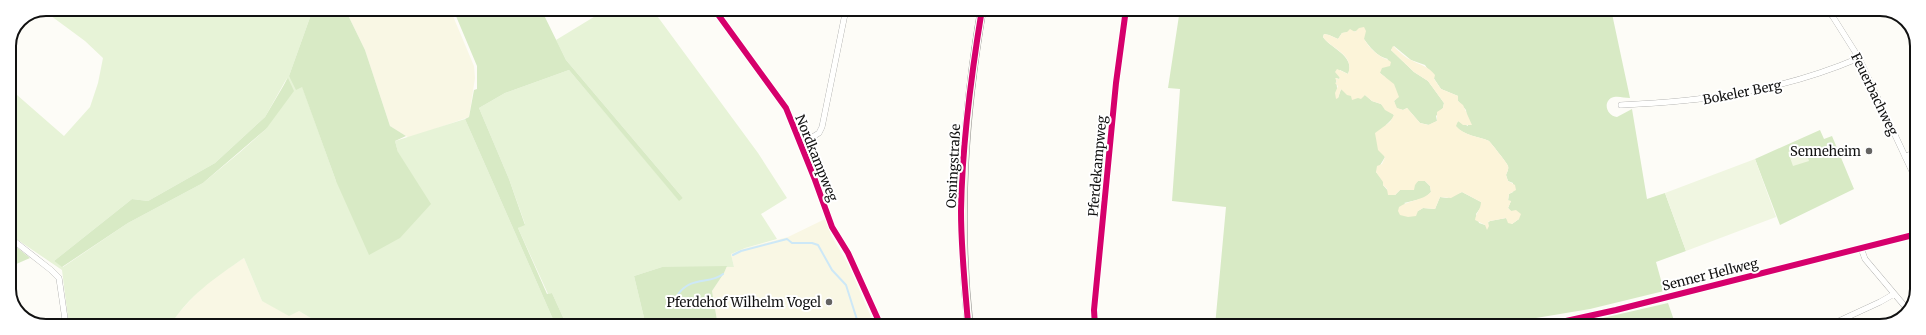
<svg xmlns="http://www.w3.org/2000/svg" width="1926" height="335" font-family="Merriweather,serif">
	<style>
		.farmland { fill: #f9f7e4 }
		.green { fill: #e7f3d7; fill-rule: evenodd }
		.forest { fill: #d8eac5; fill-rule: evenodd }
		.sand { fill: #fcf4d9 }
		.pitch { fill: #f0f6e1 }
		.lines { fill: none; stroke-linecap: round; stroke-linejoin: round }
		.stream { stroke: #cde8f7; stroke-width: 2 }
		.minor-casing { stroke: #979795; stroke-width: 6 }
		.secondary-casing { stroke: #8e8d8b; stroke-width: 9 }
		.minor { stroke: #fffffe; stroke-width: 5.5 }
		.secondary { stroke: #f6f4eb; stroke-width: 8 }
		.cycleway-casing { stroke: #fff; stroke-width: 8 }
		.cycleway { stroke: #d6006c; stroke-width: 6 }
		.poi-dot { fill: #646362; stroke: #fff; stroke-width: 1.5 }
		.labels { text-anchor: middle; stroke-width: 4; stroke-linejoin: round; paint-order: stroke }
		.street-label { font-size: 13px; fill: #111; stroke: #fff }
		.poi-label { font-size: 13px; fill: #111; stroke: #fff; text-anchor: end }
		.rim { fill: none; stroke: #111; stroke-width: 2 }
	</style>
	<rect width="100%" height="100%" fill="#fdfcf7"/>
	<path class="farmland" d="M345,9H450L474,66L475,78L469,117L409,138L390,126L365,50Z
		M825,219L832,237L848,264L875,326H718L712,291L724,273L727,266L734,267L731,254L745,248L788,237Z
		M244,258L262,301L299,311L324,326H183L175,317L194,296L211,280Z"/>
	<path class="green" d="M46,9H313L289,76L302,86L336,181L398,152L395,141L465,119L556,326H324L299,311L289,316L262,301L244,258C216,277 188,296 170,326H69L62,270L9,234V88L64,136L90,107L98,83L103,58L85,41L43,10ZM287,78L266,129L239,153L203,183L128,223L63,267L54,261L132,199L148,201L215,163L265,117Z
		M607,9H652L758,153L787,198L761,214L777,239L745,248L731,254L734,267H662L634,276L646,326H567L552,293L548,294L518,228L525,224L509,179L479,108L505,93L569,70L679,200L683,198L566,60L556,40Z"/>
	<path class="forest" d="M313,9H345L365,50L390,126L406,136L395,141L398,152L431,204L400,238L369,255L336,181L302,87L296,90L289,76Z
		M453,9H541L566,60L683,198L679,201L569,70L505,93L479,108L509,179L525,225L518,228L547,294L552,293L567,326H556L465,119L469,117L474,90L477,89V66Z
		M1180,9H1611L1630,98C1625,98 1619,96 1614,97C1602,100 1606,116 1617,117L1632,109L1647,199L1665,193L1686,251L1656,262L1664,291L1590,309L1536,318L1493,321L1215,326L1226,207L1172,201L1180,89L1168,88ZM1358,31C1366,41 1374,56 1388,59L1380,70V73L1385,77L1396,99L1394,101L1396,108L1403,110L1407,108L1420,123L1429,125L1437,121L1436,116L1443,108L1444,103L1428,81L1414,72L1391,50L1394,46L1411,60L1425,65L1441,89L1458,96V101L1466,110L1468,126L1458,121L1455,126C1464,136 1478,136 1489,141C1490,142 1508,164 1508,166C1509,169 1507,172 1506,175L1508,181L1513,183V192L1509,194L1508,201H1511L1508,208L1519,219L1512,224L1506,218L1490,221L1485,225L1479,223L1476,214L1481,207V202L1462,192L1447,198L1440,197L1435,209L1423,208L1418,211L1404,203L1425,198L1431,192L1430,186L1425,181H1418L1407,189L1400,190L1395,195L1389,192L1383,185L1384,182L1376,172L1385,157L1383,154L1386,125L1393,118L1394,115L1381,104L1372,101L1365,95L1344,91L1341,89L1338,98L1336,78L1339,79L1340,78L1338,74L1340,70L1348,74C1356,56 1330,48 1323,37L1324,34L1329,35L1338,39L1342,33Z
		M288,78L294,91L266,129L203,183L128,223L62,267L54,261L132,199L148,201L215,163L265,117Z
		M1820,130L1824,139L1832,136L1854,189L1780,225L1755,159Z
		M9,241L30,258L14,265L9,270Z
		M727,266L724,273L712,291L718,326H646L634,276L662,267Z
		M1668,303L1676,326H1568Z"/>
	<path class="sand" d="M1364,27L1366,31L1364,39C1368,46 1374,52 1380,56C1384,59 1388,59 1391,62L1390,66L1382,68L1380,73L1394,84L1399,97L1394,101L1397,108L1403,110L1407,108L1420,123L1428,125L1437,121V112L1443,108L1444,103L1428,81L1414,72L1391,50L1393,46C1399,51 1404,57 1411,60C1420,65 1428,66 1435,75L1434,79L1441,89L1458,96V101L1463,105L1472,125H1463L1458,121L1456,126C1464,136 1478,136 1489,141C1490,142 1508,164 1508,166C1509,169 1507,172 1506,175L1508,181L1515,185L1516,190L1509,194L1508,200L1511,201L1508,208L1511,211L1516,210L1521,214L1519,219L1512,224L1508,223L1506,218L1490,221L1488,222L1489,226L1487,230L1485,225L1475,220C1476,213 1481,209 1481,202L1462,192L1451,198L1440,197L1435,209L1423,208L1418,211L1416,216L1408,217L1400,215L1398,211L1399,207C1409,200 1422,201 1431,192L1430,186L1425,181H1418L1415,185L1414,190H1400L1395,195H1388L1387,189L1383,185V182L1376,172L1377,166L1382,164L1385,157L1378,150L1375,133L1390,122L1394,115L1385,110L1381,104L1372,101L1365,95L1361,99L1358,98L1352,100L1351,96L1347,95L1341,89L1338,98L1336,99L1335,93L1338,86L1335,83L1337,82L1335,78L1339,79L1340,78L1335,72L1337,69L1348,74C1356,55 1330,48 1323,37L1324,34L1329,35L1338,39L1342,33L1347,32L1350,29L1355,32L1359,28Z"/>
	<path class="pitch" d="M1804,146L1809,161L1793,166L1788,152Z
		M1755,159L1776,217L1686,251L1665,193Z"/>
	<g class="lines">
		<path class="stream" d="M733,255L741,251L787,239L792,243H812L818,245L832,270L846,285L859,326
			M677,296C690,275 710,285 723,274"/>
		<defs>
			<path id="minor" d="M714,9L786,108L815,180L832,227L848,253L881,326
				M1828,9L1859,58L1917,182
				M1831,15L1843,9
				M1621,105C1706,101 1779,92 1859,58
				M801,144L819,133L822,127L846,9
				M1905,157L1917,151
				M9,237L51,270L59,278L66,326
				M1861,248L1865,259L1908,310
				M944,326L980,323L1025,326
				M1095,326L1094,310L1116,83L1126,9
				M1507,326L1566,321L1616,310L1917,234
				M1828,326L1880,302L1894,294"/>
			<path id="secondary" d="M969,326C957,217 964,117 982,9"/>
		</defs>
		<use href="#minor" class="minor-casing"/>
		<use href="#secondary" class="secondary-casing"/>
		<use href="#minor" class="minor"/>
		<use href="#secondary" class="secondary"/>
		<defs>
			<path id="cycleway" d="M714,9L786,108L815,180L832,227L848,253L881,326
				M968,323C965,286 961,249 961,211C962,144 971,76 982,9
				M944,326L980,323L1025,326
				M1095,326L1094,310L1116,83L1126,9
				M1507,326L1566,321L1616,310L1917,234"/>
		</defs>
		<use href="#cycleway" class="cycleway-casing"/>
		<use href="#cycleway" class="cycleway"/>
	</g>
	<g class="poi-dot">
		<circle cx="1869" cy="151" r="4"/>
		<circle cx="829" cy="302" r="4"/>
	</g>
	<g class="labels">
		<g class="street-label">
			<text transform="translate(1742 92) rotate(-11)" y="5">Bokeler Berg</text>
			<text transform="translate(1875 94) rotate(64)" y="5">Feuerbachweg</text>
			<text transform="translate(817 158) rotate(68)" y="5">Nordkampweg</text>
			<text transform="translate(953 166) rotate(-87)" y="5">Osningstraße</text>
			<text transform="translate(1097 166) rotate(-85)" y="5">Pferdekampweg</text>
			<text transform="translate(1710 274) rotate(-14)" y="5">Senner Hellweg</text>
		</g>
		<g class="poi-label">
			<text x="1861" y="156">Senneheim</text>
			<text x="821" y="307">Pferdehof Wilhelm Vogel</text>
		</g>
	</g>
	<path d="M0 0H1926V335H0ZM46 16H1880A30 30 0 0 1 1910 46V289A30 30 0 0 1 1880 319H46A30 30 0 0 1 16 289V46A30 30 0 0 1 46 16Z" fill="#fff" fill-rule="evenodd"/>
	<path class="rim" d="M46 16H1880A30 30 0 0 1 1910 46V289A30 30 0 0 1 1880 319H46A30 30 0 0 1 16 289V46A30 30 0 0 1 46 16Z"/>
</svg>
